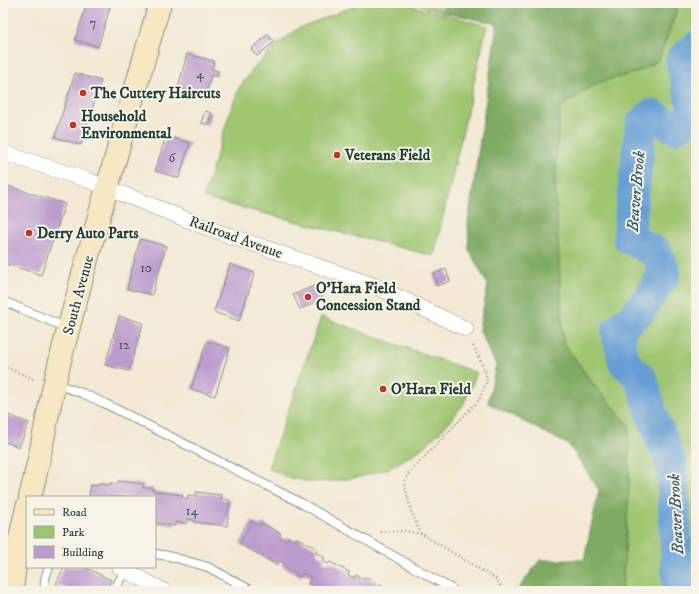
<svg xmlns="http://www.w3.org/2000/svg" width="699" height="594" font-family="'IM FELL DW Pica',serif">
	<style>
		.green { fill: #9ec570; stroke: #5e8152 }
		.forest { fill: #7eaa62; stroke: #4e744b }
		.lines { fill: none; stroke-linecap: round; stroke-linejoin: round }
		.river { stroke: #669ed4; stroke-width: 32 }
		.building { fill: #bc9cce }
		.lane-casing { stroke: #899384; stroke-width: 10 }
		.street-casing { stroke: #899384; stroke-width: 16 }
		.secondary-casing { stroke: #899384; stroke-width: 24 }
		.path { stroke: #899384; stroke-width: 2.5; stroke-dasharray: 1 3; stroke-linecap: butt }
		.lane { stroke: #fff; stroke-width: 8 }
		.street { stroke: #fff; stroke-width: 15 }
		.secondary { stroke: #f7e8c3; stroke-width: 22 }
		.poi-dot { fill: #c8321e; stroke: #f7f3e8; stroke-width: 1.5 }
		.labels { text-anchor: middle; stroke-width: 4; stroke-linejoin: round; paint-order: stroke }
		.number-label { font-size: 13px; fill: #46555a }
		.poi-label { font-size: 15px; font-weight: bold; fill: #1f3d34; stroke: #f7f3e8; text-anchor: start }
		.street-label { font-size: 15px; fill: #1f3d34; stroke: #f7f3e8 }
		.water-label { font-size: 16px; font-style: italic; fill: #345a64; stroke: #f7f3e8 }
	</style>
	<rect width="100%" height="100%" fill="#f7f3e8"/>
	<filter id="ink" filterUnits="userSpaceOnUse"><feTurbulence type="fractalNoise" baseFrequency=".025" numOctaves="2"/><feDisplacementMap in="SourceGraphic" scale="8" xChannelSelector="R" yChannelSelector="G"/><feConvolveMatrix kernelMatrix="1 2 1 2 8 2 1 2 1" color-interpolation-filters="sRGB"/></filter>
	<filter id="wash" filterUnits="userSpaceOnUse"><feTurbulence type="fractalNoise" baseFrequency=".012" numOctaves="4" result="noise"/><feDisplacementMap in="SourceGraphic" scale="16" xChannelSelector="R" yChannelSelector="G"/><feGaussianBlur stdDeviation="0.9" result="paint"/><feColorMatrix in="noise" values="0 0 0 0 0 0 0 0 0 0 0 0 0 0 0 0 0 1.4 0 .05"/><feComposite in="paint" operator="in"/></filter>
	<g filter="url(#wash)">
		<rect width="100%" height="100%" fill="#f3e9d4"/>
		<path class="green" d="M362,3H402L487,26L434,256L203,198L230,112L239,88L255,67L275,46L299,28Z
			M414,3H445L442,12Z
			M679,3H696V591H622L629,490V425L593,384L563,342L555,184L560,107L597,83L634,73L659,60Z
			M321,317L477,373L463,405L443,429L420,450L390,468L360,477L332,481L310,482L290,478L268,468Z"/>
		<path class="forest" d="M445,3H679L659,60L634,73L597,83L560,107L555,184L563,342L593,384L629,425V490L622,591H520L519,588L540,560H584L599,490L569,445L488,403L496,365L479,329L488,285L469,250L468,223L497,24L442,12Z"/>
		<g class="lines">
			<path class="river" d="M679,591L677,573L672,465L652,415L642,380L624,362L617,331L640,310L665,274L657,253L629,238L631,212L641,125L651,115L675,128L695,115L681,60L696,47"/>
		</g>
		<g id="blocks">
			<path class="building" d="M87,3L111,4L98,47L75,40Z
				M268,35L274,42L257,56L251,49Z
				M187,54L214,61L212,69L218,71L217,76L211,75L205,95L178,88Z
				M75,73L101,81L81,145L55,137Z
				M205,111L212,113L208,125L201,123Z
				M166,136L190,143L179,178L155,171Z
				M5,185L65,204L41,275L3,263V190Z
				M140,239L166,246L152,295L127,289Z
				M230,264L255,273L239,321L214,312Z
				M446,269L450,281L437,286L433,274Z
				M316,285L323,299L300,309L293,295Z
				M119,316L143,323L129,371L105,365Z
				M207,341L230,348L215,396L191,389Z
				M3,413L29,423L19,447L3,441Z
				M118,481L144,484L143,488H153V491L183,495L182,498L187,499L188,495L196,496V492L222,495L221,499L230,500L227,526L194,522V520L188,519L187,523L175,522V526L155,523V497H89L90,485L97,486V484L110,485V483L118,484Z
				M252,521L260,526L262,523L281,534L279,537L286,540L288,537L295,541L297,538L318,549L316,553L325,558L322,561L328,564L330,562L349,572L348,575L354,578L356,575L364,579L366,577L387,588L386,591H322L308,583L311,577L303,573L301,577L282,566L284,563L279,561L277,565L240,544Z
				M64,567H84L111,580L106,591H70L56,584Z"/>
		</g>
	</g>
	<g filter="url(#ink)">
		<use href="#blocks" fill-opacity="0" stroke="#899384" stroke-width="1"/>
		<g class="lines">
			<defs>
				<path id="lane" d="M3,301L67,328
					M56,384L82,393L104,403L301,503L455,591
					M155,554L169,556L208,567L252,591
					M46,591C43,584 46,574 49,567
					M114,591L125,570"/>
				<path id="street" d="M3,153L88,180L210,229L373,285L466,329
					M120,567L164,591"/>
				<path id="secondary" d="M30,497C41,456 47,414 57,373C88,249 125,126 160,3
					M12,591L16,556L27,507"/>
			</defs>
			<use href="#lane" class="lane-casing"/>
			<use href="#street" class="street-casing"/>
			<use href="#secondary" class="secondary-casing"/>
			<path class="path" d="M3,366L36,380
				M380,532L407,531L422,534L496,579L504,591
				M421,534L411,511L404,482L409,473L479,400L487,381L485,371L472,343"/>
			<use href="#lane" class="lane"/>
			<use href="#street" class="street"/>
			<use href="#secondary" class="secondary"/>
		</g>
	</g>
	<g class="poi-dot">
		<circle cx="83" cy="93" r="4"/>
		<circle cx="73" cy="125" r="4"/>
		<circle cx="337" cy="155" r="4"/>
		<circle cx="29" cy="233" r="4"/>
		<circle cx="308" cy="297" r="4"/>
		<circle cx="383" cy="389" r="4"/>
	</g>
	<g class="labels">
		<g class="number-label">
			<text x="93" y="27">7</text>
			<text x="200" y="78">4</text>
			<text x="172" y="162">6</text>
			<text x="146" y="272">10</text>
			<text x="124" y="349">12</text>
			<text x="192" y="515">14</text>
		</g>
		<g class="poi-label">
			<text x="91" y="98">The Cuttery Haircuts</text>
			<text x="81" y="121">Household<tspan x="81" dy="17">Environmental</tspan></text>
			<text x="345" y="160">Veterans Field</text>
			<text x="37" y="238">Derry Auto Parts</text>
			<text x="316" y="293">O'Hara Field<tspan x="316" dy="17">Concession Stand</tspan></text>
			<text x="391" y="394">O'Hara Field</text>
		</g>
		<g class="street-label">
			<text transform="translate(236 237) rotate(20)" y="5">Railroad Avenue</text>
			<text transform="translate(78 295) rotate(-75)" y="5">South Avenue</text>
		</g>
		<g class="water-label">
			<text transform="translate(635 191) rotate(-85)" y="6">Beaver Brook</text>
			<text transform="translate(675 514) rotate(-93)" y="6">Beaver Brook</text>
		</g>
	</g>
	<rect width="699" height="594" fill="none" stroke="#f7f3e8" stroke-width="16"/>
	<rect x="26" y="496" width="130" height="72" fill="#f7f3e8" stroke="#a1aaa0"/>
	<rect x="34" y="509" width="20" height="6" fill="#f7e8c3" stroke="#a1aaa0"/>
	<text x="62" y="516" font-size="12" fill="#1f3d34">Road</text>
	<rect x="34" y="526" width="20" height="12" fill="#9ec570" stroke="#a1aaa0"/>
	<text x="62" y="536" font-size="12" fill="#1f3d34">Park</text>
	<rect x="34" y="546" width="20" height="12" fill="#bc9cce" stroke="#a1aaa0"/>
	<text x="62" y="556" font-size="12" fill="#1f3d34">Building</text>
</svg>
